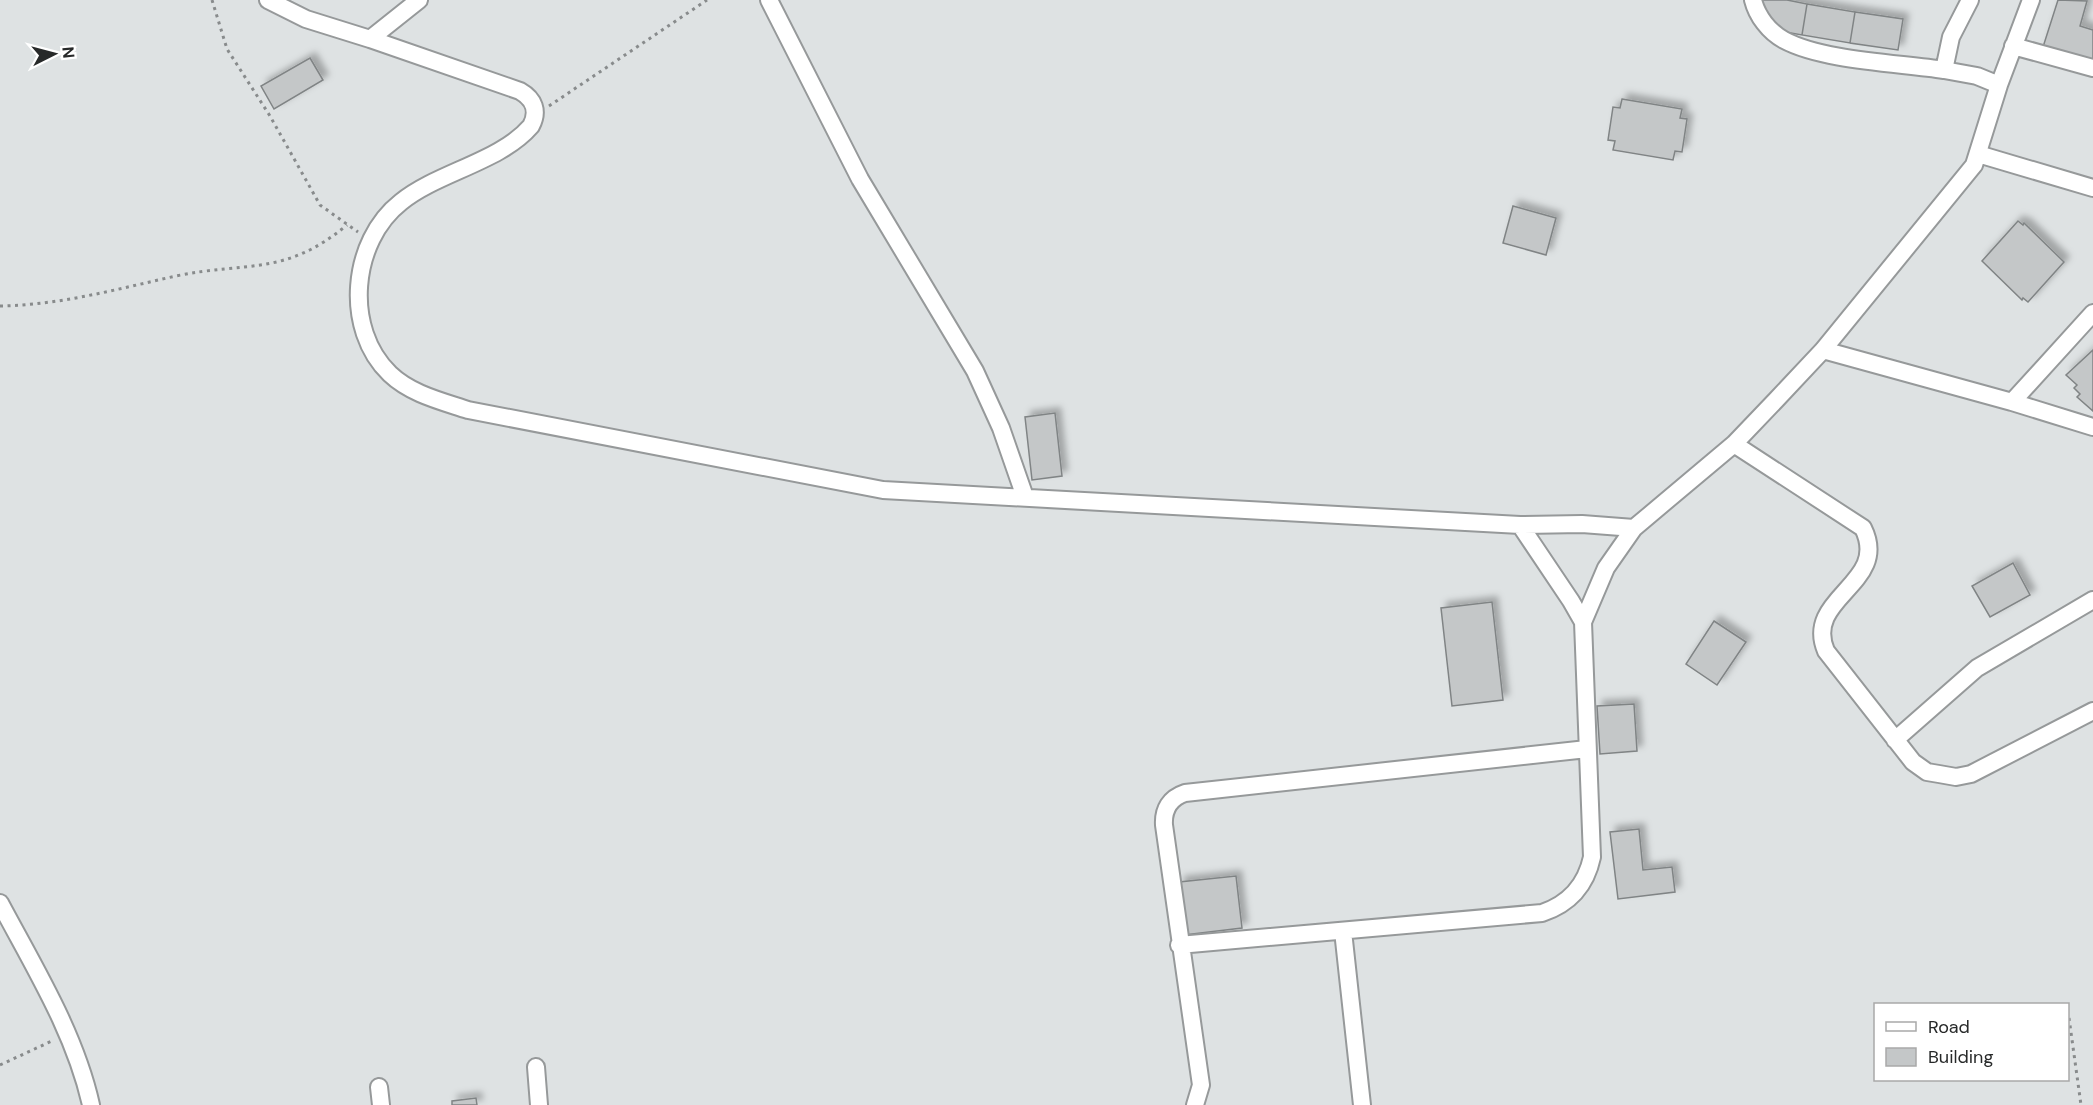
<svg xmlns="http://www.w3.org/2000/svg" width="2093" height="1105" font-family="'DM Sans',sans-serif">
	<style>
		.building { fill: #c4c7c8; stroke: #808485; stroke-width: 1.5; filter: url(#shadow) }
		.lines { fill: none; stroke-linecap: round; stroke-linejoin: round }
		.street-casing { stroke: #96999a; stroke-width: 20 }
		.path { stroke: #888b8c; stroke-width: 3; stroke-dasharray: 3 4.5; stroke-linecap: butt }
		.street { stroke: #fff; stroke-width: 16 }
	</style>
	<defs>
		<filter id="shadow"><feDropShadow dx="5.5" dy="-5.5" stdDeviation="3" flood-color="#0004"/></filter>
	</defs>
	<rect width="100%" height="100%" fill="#dee2e3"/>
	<path class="building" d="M1756,0H1787L1807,4L1802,35L1774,30Z
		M2058,0L2087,1L2080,26L2093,30V63L2043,47Z
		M1807,4L1855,12L1850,43L1802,35Z
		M1855,12L1903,19L1898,50L1850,43Z
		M310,58L323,80L274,109L261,86Z
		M1622,99L1682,109L1680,118L1687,119L1682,152L1675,151L1673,160L1613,150L1615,141L1608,140L1613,107L1620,108Z
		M1513,206L1556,218L1546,255L1503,243Z
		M2018,221L2023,225L2024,223L2064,262L2028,302L2023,298L2022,300L1982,261Z
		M2093,350V411L2077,397L2080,394L2074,388L2077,385L2066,375Z
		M1055,413L1062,476L1032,480L1025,417Z
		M2013,563L2030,595L1990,617L1972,586Z
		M1492,602L1503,700L1452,706L1441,608Z
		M1714,621L1746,642L1717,685L1686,664Z
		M1634,704L1637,751L1600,754L1597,706Z
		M1639,829L1643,870L1672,867L1675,892L1618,899L1610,832Z
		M1236,876L1242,928L1184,935L1179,882Z
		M476,1098L477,1105H452V1101Z"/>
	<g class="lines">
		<defs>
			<path id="street" d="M268,0L306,19L370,39L419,0
				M769,0L860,179L975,371L1001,428L1025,497
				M1753,0C1757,16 1769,32 1784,40C1823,61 1899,63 1944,70
				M1970,0L1951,37L1944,70L1977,76L1999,85
				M370,39L520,91C534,99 539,111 531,126C500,162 438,172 401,202C351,241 343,329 390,374C411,394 441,401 468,410L883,490L1520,525L1582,524L1634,528L1734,444L1777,399L1823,350L1974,165L1999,85L2031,0
				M2013,46L2093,68
				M1978,154L2093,188
				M1823,350L2012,402L2093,427
				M2012,402L2093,313
				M1734,444L1863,528C1891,584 1803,597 1826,651L1913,762L1927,772L1939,774L1956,777L1971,774L2093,711
				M1583,622L1606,568L1634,528
				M1895,740L1977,668L2093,600
				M0,903C34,967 75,1033 91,1105
				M1343,931L1362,1105
				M1179,945L1542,913C1569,904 1586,885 1592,857L1583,622L1571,601L1520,525
				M536,1067L539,1105
				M379,1087L381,1105
				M1195,1105L1201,1085L1164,825C1163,809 1170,798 1185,793L1587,749"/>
		</defs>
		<use href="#street" class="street-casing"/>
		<path class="path" d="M212,0L227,49L270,116L320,205L358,232
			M549,106L707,0
			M0,306C61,305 117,289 176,276C247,261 284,277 347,225
			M2069,1018L2081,1105
			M0,1065L54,1040"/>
		<use href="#street" class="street"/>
	</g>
	<rect x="1874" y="1003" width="195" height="78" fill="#ffffff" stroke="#a9a9a9" stroke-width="1.5"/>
	<rect x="1886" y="1022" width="30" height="9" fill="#ffffff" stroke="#a9a9a9" stroke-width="1.5"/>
	<text x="1928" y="1033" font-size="18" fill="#272929">Road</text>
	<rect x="1886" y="1048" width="30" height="18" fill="#c4c7c8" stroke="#a9a9a9" stroke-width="1.5"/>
	<text x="1928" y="1063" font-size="18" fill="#272929">Building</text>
	<g transform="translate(54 54) rotate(84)" stroke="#ffffff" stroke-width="4.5" paint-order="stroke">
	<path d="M0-4.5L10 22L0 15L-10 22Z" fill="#272929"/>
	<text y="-9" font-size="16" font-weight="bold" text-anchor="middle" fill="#272929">N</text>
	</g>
</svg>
